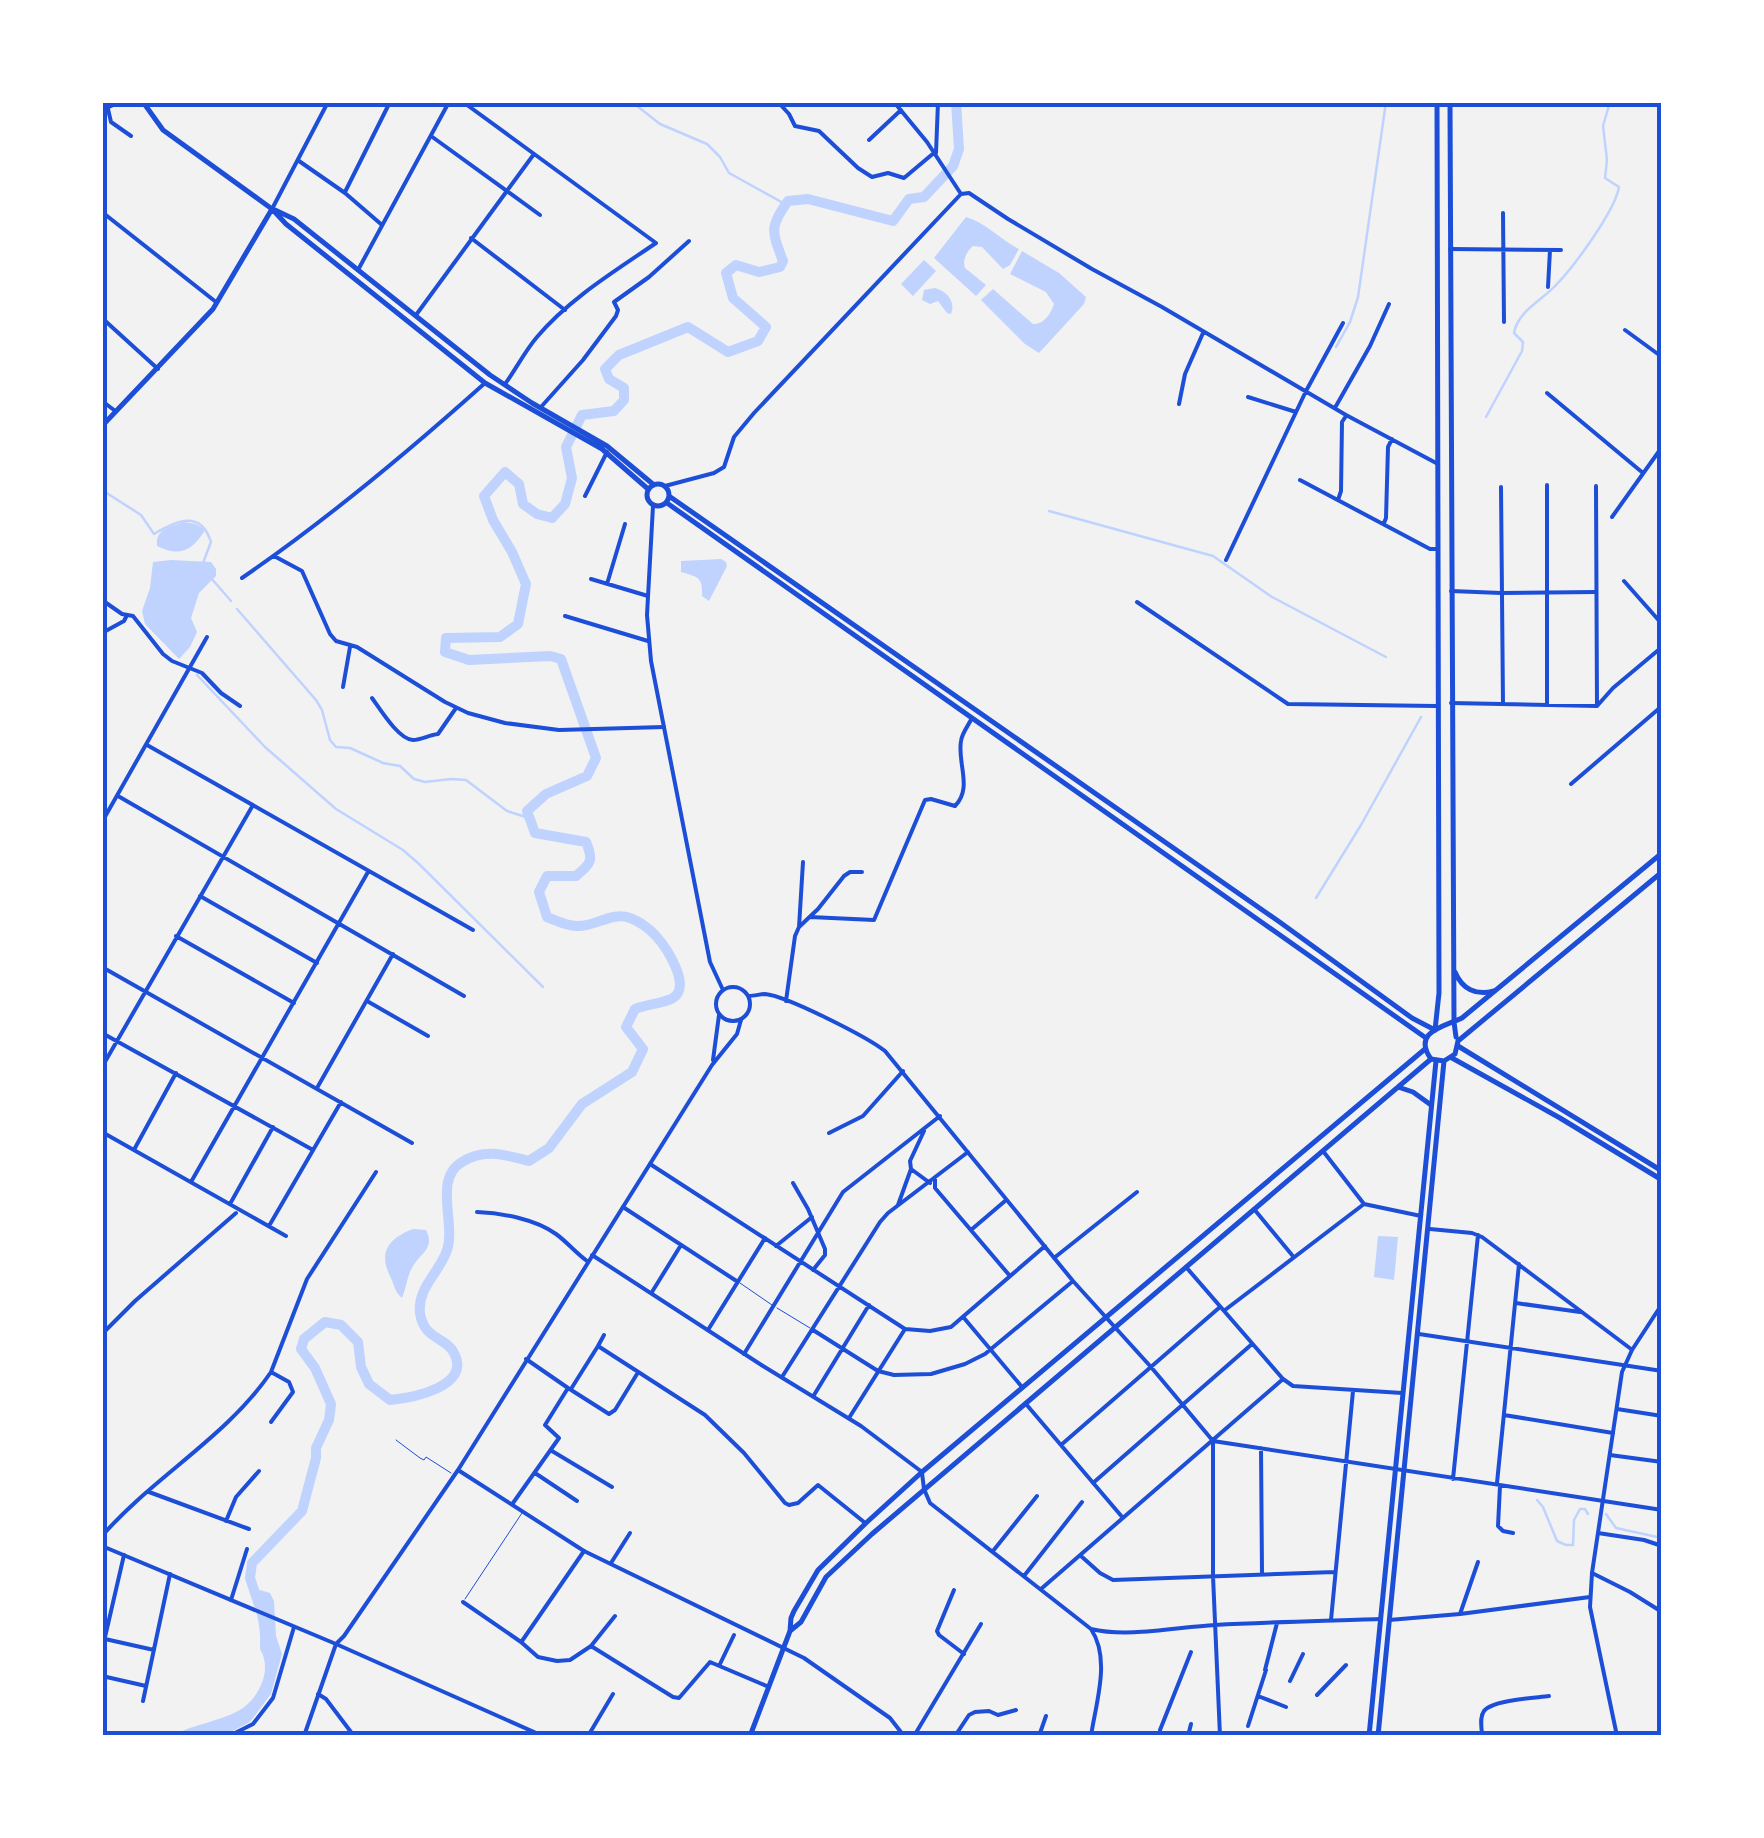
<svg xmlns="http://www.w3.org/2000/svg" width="1764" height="1838" font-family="'DM Sans',sans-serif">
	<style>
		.water { fill: #bfd3fe }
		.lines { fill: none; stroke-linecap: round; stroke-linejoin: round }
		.stream { stroke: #bfd3fe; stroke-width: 2.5 }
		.river { stroke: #bfd3fe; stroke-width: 10 }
		.service { stroke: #1d4ed8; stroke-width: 1 }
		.minor { stroke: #1d4ed8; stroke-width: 4 }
		.tertiary { stroke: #1d4ed8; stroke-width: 4 }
		.secondary { stroke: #1d4ed8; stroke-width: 5 }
		.primary { stroke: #1d4ed8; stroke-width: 5 }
		.neatline { fill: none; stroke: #1d4ed8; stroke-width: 4 }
	</style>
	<rect width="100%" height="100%" fill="#f2f2f2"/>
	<path class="water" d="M966,217C985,222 1001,240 1019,249L1010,265L1003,269L982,247L973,246C967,251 962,260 965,268L986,285L976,296L934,258Z
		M1022,251L1059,273L1086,297L1084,304L1039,353L1025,344L981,300L993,289L1033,324C1044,325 1051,313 1054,304L1046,292L1010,274Z
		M924,260L936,271L913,296L901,284Z
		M935,288C947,291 956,302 951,314L947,313L938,301L930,304L922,300L924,290Z
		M184,522L196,524L204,529V532C191,551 180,557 157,546C155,529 170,527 184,522Z
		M721,559L726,562L727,566L709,601L702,596C703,577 698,577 681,572V561Z
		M171,560L211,562L216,569V576L199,593L191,618L197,632L190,647L179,659L145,624L142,611L150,588L153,562Z
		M413,1229L426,1230C435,1248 422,1252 413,1266C407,1276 406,1289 402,1298C394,1291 395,1286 390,1276C378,1252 389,1238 413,1229Z
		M1378,1236L1398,1237L1394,1280L1374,1277Z
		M260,1590L270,1593L274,1601L276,1636L282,1654L271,1694L250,1722L225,1735L172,1736C193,1724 218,1722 238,1711C255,1702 269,1678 264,1659C262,1648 260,1655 260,1644C261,1628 257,1615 253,1599Z"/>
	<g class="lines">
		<path class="stream" d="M632,102L660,124L707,144L720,157L729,173L785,204
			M1336,347L1350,322L1358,297L1386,102
			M1486,417L1522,351L1523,342L1514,333C1518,311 1541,301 1555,286C1573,268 1615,211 1619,187L1605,178L1607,160L1603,126L1610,102
			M102,490L141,515L154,534C177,520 201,510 211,542L203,563
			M1049,511L1213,556L1272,597L1386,657
			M211,578L231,601
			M237,609L316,700L322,710L330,740L336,747L350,748L383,763L400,766L414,779L425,782L451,779L466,780L507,811L529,818
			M197,675L265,747L336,809L403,850L418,863L543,987
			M1316,898L1361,825L1421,717
			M1537,1500L1543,1507L1557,1541L1566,1545H1573L1574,1520L1580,1509H1585L1588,1514
			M1606,1514L1616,1528L1662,1538"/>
		<path class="river" d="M259,1605L250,1578L252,1563L302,1511L316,1458V1448L329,1420L331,1404L315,1368L301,1349L304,1339L325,1322L341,1325L358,1342L361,1367L369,1384L390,1400C411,1398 472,1387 454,1353C445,1336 424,1340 420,1313C417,1288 440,1272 447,1250C456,1223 433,1179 462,1162C485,1148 505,1155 529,1161L549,1148L582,1104L632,1072L643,1049L626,1027L635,1009C644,1005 665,1003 673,998C692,986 666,947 656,936C650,929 639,921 630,918C612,911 595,927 577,926C566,926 557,921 547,917L539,892L547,876H576C591,863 594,861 586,842L535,833L527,811L546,794L587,776L596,758L561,659L550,656L469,660L445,652L446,638L500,637L518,624L526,584L512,552L493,520L484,496L505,472L519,484L523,504L537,514L552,518L565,504L572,478L566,447L582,415L614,411L624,400V388L609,379L605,369L619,355L688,327L728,352L758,341L766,327L733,298L726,273L736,265L759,272L780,267L783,261C772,232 769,227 788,201L808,199L893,221L909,199L924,197L953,166L959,149L956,102"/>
		<path class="service" d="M740,1283L772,1305
			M777,1308L810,1328
			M396,1440L420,1458L424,1460L426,1457L451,1473
			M465,1599L522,1513"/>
		<path class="minor" d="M463,102L656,243C615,271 569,299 537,337C525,351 516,369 505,384
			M778,102L789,114L795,126L819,131L858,168L872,177L888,173L904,178L935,152
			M894,102L927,142L961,194
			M108,109L111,122L131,136
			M102,110L120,102
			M431,136L540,215
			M869,140L901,110
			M936,153L938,102
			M299,161L345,193L382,225
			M345,192L390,102
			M961,194L969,193L1008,219L1092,269L1162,307L1346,415L1438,464
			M102,212L216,302
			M1503,213L1504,322
			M471,238L565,310
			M1450,249L1561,250
			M358,270L449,102
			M1548,287L1550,250
			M416,315L534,154
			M102,318L158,369
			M1625,330L1662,357
			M1547,393L1643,473
			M1248,397L1296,412
			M102,401L114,410
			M1179,404L1185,374L1203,333
			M1336,406L1370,346L1389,304
			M541,407L583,360L616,316L618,310L614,302L649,277L689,241
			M1300,480L1430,549H1438
			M1547,485V705
			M665,486L714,473L724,467L734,437L754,413L961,194
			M1596,486L1597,706
			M1501,487L1503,704
			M585,496L607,452
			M1338,500L1341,491L1342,422L1346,416
			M1612,517L1662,447
			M1384,523L1386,518L1388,447L1392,439
			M274,556L302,571L330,634L336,641L357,647L445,702L468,713L505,723L559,730L664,727
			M1226,560L1306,391L1343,323
			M242,578C328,519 408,452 485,383
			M591,579L648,596
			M1624,581L1662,624
			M607,584L625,524
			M102,600L122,614L133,616L163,654L172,661L202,673L221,693L240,706
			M1137,602L1288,704L1436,706
			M565,616L648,641
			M102,633L124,621L127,615
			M343,687L350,647
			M372,698C380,709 399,740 413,740C421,740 429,735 438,734L456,708
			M1451,703L1597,706
			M1597,706L1613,688L1662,647
			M147,745L473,930
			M1571,784L1662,706
			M118,796L464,996
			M200,896L317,963
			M810,917L874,920L925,800L931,799L955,806C973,788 957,763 961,741C962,733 968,726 972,718
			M799,927L803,862
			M176,936L294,1003
			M102,967L412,1143
			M749,996C753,996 762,994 765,994C787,996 867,1037 885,1051L1073,1281L1151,1367L1213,1441V1576L1220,1736
			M367,1001L428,1036
			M786,1001L795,936L799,927L818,909L844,876L850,872H862
			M102,1033L313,1150
			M102,1067L253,805
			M317,1088L393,954
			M102,1132L286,1236
			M829,1133L863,1116L903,1071
			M135,1148L176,1073
			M1323,1151L1364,1204L1421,1216
			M650,1164L905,1329L930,1331L951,1327L1045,1246
			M911,1169L930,1183
			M935,1179V1188L1010,1276
			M191,1182L368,872
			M793,1183L808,1209L825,1249V1255L813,1270
			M230,1204L273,1127
			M898,1205L911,1169L910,1161L924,1131
			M623,1207L738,1282
			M1254,1209L1292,1255
			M477,1212C502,1213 535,1219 556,1234C567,1242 576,1253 587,1261
			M269,1226L341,1102
			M1430,1229L1472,1233L1482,1237L1631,1349
			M971,1230L1005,1201
			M776,1246L812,1217
			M1054,1258L1137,1192
			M1186,1267L1283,1379L1293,1386L1402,1393
			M652,1292L681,1245
			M1516,1303L1580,1312
			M1225,1310L1364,1204
			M964,1318L1022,1387
			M708,1330L765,1238
			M813,1330L878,1371L894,1375L931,1374L965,1364L985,1354L1073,1281
			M102,1334L135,1301L236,1213
			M1419,1334L1662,1371
			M604,1335L598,1346L705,1415L744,1453L785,1503L789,1505L798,1503L818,1485L864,1522
			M744,1354L843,1192L940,1116
			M526,1359L568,1388L609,1414L615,1410L637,1374
			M271,1372L289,1382L293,1392L271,1422
			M782,1377L880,1222L888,1213L968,1152
			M571,1389L598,1346
			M814,1395L869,1305
			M1026,1404L1123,1518
			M1617,1409L1662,1416
			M1504,1415L1613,1433
			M849,1418L905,1329
			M1213,1441L1662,1510
			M1061,1445L1220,1307
			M1261,1448L1262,1573
			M552,1451L612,1487
			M1610,1455L1662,1462
			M535,1473L577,1501
			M922,1473L924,1489L930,1503L1091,1629C1128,1638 1177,1627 1215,1625C1270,1622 1325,1621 1380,1619
			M1453,1479L1478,1235
			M1093,1483L1252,1344
			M1497,1483L1519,1264
			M1500,1486L1498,1526L1503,1531L1513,1533
			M149,1492L249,1529
			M513,1503L559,1438L545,1425L568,1388
			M226,1521L236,1497L259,1471
			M1598,1533L1644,1540L1662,1546
			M102,1536C153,1477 227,1437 271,1372L307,1279L376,1172
			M993,1551L1037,1496
			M1081,1556L1100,1573L1113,1580L1335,1572
			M611,1563L630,1533
			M1592,1573L1630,1592L1662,1612
			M1024,1576L1082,1502
			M1041,1589L1283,1379
			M954,1590L937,1631L939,1635L964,1654
			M231,1600L247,1549
			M463,1602L521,1642L538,1657L557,1661L570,1660L591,1646L673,1697L679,1698L710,1662L769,1687
			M1460,1614L1478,1562
			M1331,1620L1353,1391
			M1389,1620L1460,1614L1590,1597
			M105,1639L154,1650
			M522,1641L584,1551
			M591,1646L615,1616
			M102,1650L124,1555
			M720,1664L734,1635
			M1265,1670L1277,1623
			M102,1676L146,1686
			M1290,1681L1303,1654
			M318,1694L326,1699L354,1736
			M1317,1695L1346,1665
			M1258,1696L1286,1707
			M143,1701L170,1574
			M1248,1726L1266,1670
			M1160,1730L1191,1652
			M229,1736L253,1724L273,1698L294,1627
			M588,1736L613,1694
			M914,1736L981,1624
			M955,1736L969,1715L975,1712L989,1711L998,1715L1016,1710
			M1039,1736L1046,1716
			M1091,1736C1096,1702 1111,1659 1091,1629
			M1188,1736L1191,1724
			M1482,1736C1482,1728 1479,1718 1484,1711C1492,1700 1535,1698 1549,1696"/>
		<path class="tertiary" d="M272,209L328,102
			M653,506L647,615L651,661L710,962L723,990
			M1451,591L1501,593L1596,592
			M102,822L207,637
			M716 1004a17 17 0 1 1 34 0a17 17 0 1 1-34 0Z
			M713,1060L719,1015
			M592,1255L763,1366L861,1426L922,1472
			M458,1470L584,1551L804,1658L890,1718L904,1736
			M102,1546L336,1644L543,1736
			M304,1736L336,1644L344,1636L458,1470L712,1065L737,1034L741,1020
			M1617,1736L1590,1607L1592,1573L1622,1372L1632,1350L1662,1304"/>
		<path class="secondary" d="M143,102L163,130L272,209L286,224L485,383L602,449L648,489
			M1450,102L1454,1022
			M275,210L294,219L490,375L532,403L607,446L654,485
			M102,426L213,309L272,209
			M647 495a11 11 0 1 1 22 0a11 11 0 1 1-22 0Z
			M669,496L1281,923L1412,1018L1435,1030L1439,993L1437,102
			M667,503L1426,1038
			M1455,972C1462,989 1476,996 1494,991
			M1458,1046L1662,1171
			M1452,1058L1560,1118L1662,1180
			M1398,1087L1413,1092L1431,1105
			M790,1631L801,1622L826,1577L872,1534L1431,1059
			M750,1736L790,1631L791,1618L794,1611L818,1570L866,1523L922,1472L1425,1049"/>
		<path class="primary" d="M1454,1022L1456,1037
			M1458,1041L1455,1054L1444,1061L1431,1059C1412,1032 1443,1027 1462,1018L1662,853
			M1458,1041L1662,872
			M1369,1736L1436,1061
			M1378,1736L1444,1061"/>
	</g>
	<rect width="1764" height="1838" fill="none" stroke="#ffffff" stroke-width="210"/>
	<rect x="105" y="105" width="1554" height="1628" class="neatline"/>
</svg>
